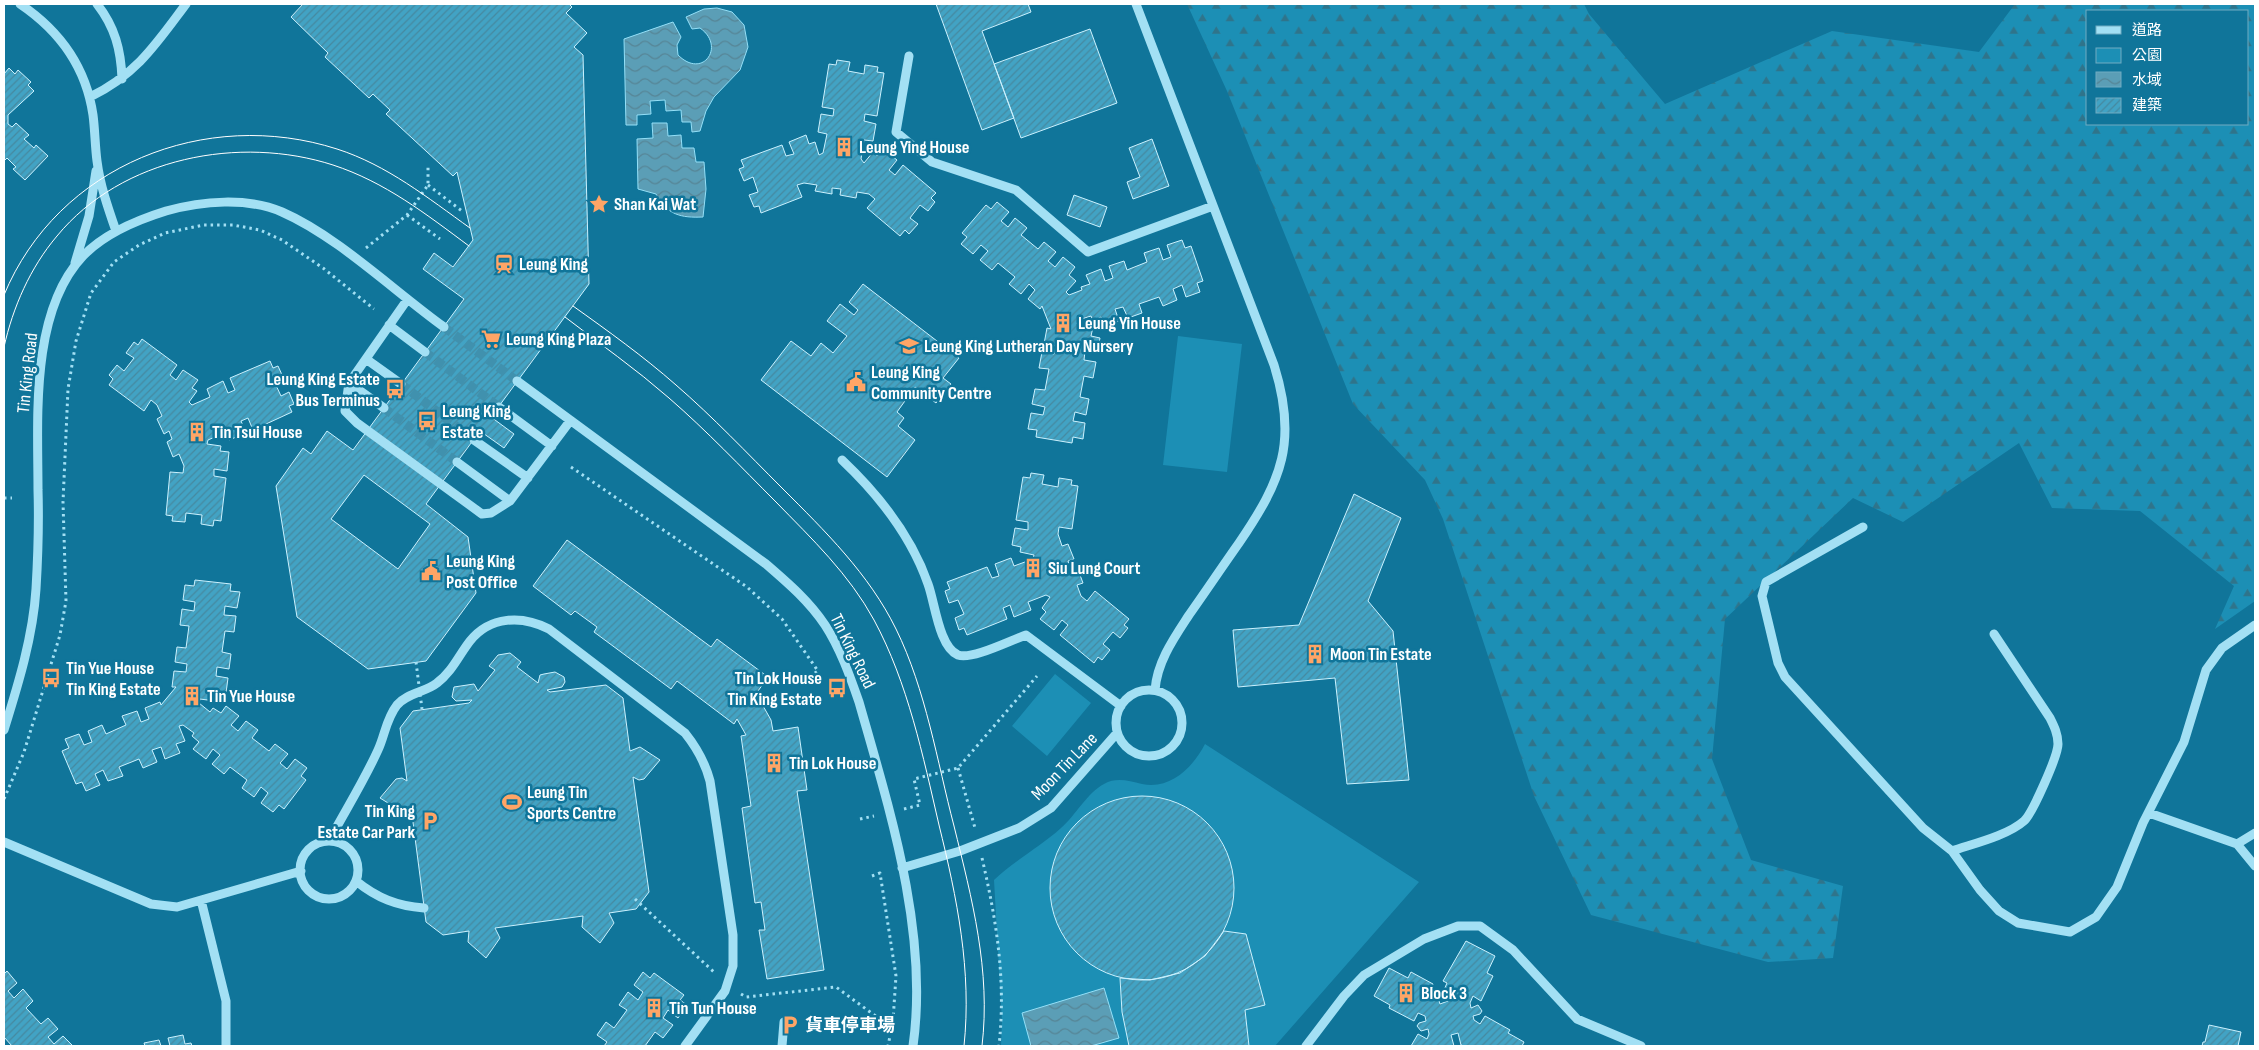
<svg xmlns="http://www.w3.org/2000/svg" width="2259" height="1050" font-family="'Sofia Sans Condensed','Noto Sans TC',sans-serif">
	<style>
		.green { fill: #1c8fb5 }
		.forest { fill: url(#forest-firs); fill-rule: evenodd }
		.water { fill: url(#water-waves); stroke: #94e0f8 }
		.building { fill: url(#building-hatch); stroke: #cbf1fe; fill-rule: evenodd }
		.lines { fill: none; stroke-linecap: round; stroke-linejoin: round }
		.minor-tunnel { stroke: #4091ae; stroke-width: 9; stroke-dasharray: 9 4.5; stroke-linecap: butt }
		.path { stroke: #a3e0f4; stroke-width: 3; stroke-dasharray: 2.5 4; stroke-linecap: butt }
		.minor { stroke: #a3e0f4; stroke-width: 9 }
		.tram { stroke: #fff; stroke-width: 1 }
		.path-bridge { stroke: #a3e0f4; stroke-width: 3; stroke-dasharray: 2.5 4; stroke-linecap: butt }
		.labels { text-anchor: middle; stroke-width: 5; stroke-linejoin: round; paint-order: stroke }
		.poi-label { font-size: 18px; font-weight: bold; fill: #fff; stroke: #10759a; text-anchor: start }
		.street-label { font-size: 18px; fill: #fff; stroke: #10759a }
	</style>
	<defs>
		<pattern id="forest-firs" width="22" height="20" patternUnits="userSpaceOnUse" patternTransform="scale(1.25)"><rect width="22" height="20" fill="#1c8fb5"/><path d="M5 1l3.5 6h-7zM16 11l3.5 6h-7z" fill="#2f748b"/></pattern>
		<pattern id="water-waves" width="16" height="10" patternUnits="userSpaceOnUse" patternTransform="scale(1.25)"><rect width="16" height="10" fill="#5b9eb6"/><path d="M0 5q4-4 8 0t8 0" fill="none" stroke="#568596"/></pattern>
		<pattern id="building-hatch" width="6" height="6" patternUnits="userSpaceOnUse" patternTransform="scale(1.25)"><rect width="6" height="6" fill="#42a3c4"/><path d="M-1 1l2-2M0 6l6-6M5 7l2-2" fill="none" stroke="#4589a0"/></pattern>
	</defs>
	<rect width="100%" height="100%" fill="#10759a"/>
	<path class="green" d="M1178,336L1242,344L1227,472L1163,465Z
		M1055,674L1091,703L1047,756L1012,726Z
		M1205,744L1419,882L1275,1046H1001L1002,1021L994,880C1015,860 1040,847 1061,828C1076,815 1087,793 1104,784C1117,777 1128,781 1142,784C1171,790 1193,767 1205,744Z"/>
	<path class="forest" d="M1187,4H1584L1589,14L1665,104L1832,31L1979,52L2015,4H2255V601L2215,629L2234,586L2140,511L2052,508L2019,443L1903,522L1853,498L1725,619L1712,759L1751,860L1843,886L1833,958L1768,962L1591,915L1534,796L1443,519L1425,480L1353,404L1227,91ZM2088,11H2248V124H2088Z"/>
	<path class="water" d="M717,8L732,12L744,25L748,47L740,70L714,97L706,111L700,131L692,132L691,122H682L681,110L666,111L665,100L650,101L651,114L637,115V125H626L624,39L673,22L681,37L677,45L678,55C703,80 726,46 700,28L692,29L686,17L704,9Z
		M652,123H667L668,136L681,135L682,148H694L696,162H704L706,189L703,217C681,218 667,215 656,194L638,189L637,139L653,138Z
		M1104,988L1119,1038L1091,1046H1031L1022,1013Z"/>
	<path class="building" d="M303,4H569L572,7L566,13L587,33L574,47L583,55L589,284L491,417L514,434L504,448L480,431L426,504L468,537L476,593L426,661L368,669L297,617L276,486L303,448L311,454L327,431L353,450L464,299L423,269L434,253L453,267L473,240L457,172L453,176L386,114L390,110L373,94L369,98L325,57L328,53L291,17ZM364,475L430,524L398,569L331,519Z
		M936,4H1028L1031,12L982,31L1014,118L982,130Z
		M1090,29L1117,103L1021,138L994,64Z
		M837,60L850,62L848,71L864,74L865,65L878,67L877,72L884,73L877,116L865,114L864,121L876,124L873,141L864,140L861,159L864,163L873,152L877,156L883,149L897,160L889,170L895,175L903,165L936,193L931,198L935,202L928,211L920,205L910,218L918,224L909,234L905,230L900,236L867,208L875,199L869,194L857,192L856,198L840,195L841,189L832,188V194L815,191L817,185L804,183L797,185L802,197L761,213L759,206L754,207L749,195L758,192L753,177L744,181L739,169L744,167L741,160L782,145L786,156L794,154L789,142L806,135L809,144L815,142L819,155L823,153L827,134L818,132L821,114L833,116L834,109L822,107L829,64L836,65Z
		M9,68L15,74L18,70L31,82L28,85L34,91L8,115V124L12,127L16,123L29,135L24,139L34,148L36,145L48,156L25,180L13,169L16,167L7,158L4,161V74Z
		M1152,139L1169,186L1133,199L1127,182L1140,177L1129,148Z
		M1074,195L1107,207L1100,227L1067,215Z
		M997,202L1009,212L1001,221L1008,227L1015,218L1027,228L1021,235L1038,249L1044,242L1056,252L1048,261L1055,267L1063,257L1075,267L1069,275L1076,281L1066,292L1069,295L1082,290L1081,287L1090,284L1086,275L1101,269L1105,281L1113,278L1109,266L1124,261L1127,270L1147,262L1144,253L1159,248L1163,260L1171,257L1167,245L1182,240L1185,248L1191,246L1203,281L1197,283L1200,292L1186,297L1182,285L1173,289L1177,300L1163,306L1159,297L1139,304L1142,313L1128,318L1123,307L1115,309L1119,321L1105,326L1101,317L1093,321L1091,316L1078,320L1077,324L1093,327L1091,336L1100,338L1097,353L1085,351L1084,360L1096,362L1093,378L1084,376L1080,397L1089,399L1086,415L1075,412L1073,421L1085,423L1083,439L1073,437L1072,443L1036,437L1037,430L1028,429L1031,413L1043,415L1045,407L1032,404L1035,389L1045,390L1049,369L1039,368L1042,352L1054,354L1056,346L1044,344L1047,328L1051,329L1042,306L1040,309L1028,299L1035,290L1029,284L1021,294L1009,284L1015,277L998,263L992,270L980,260L988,251L981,245L973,254L961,244L967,237L962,233L986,205L991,209Z
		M863,284L959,358L943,378L951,384L936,403L915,387L897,412L904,418L898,426L915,440L887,477L761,380L791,341L811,356L821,343L833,353L847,336L827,321L840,304L854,315L858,310L849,302Z
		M142,339L177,365L170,375L176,380L183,370L198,380L192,388L197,391L189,402L192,405L210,397L207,389L223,381L228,393L235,390L230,378L270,361L273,368L278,366L283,377L274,381L281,396L289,392L294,404L289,406L292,412L253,430L248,418L241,421L246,433L229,440L226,432L208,440L207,444L221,446L220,451L229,452L227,471L214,469V476L226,478L221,521L214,520L213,526L201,524L202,515L186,513L185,522L172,521L173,516L166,515L170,472L183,473L184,466L179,454L173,457L167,442L172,439L169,431L164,434L157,419L162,416L157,405L151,400L144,411L109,385L113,379L109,375L117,365L124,371L134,358L126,353L134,342L138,345Z
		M1031,473L1044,475L1042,484L1058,487L1059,478L1072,480L1071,485L1078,486L1072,529L1059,527L1058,534L1062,546L1068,544L1074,559L1068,561L1071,569L1077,567L1083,583L1077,585L1081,596L1087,601L1095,591L1129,619L1124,625L1128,628L1120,638L1113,632L1103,644L1110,650L1102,660L1098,657L1094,663L1060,635L1068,625L1062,620L1054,630L1040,619L1046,612L1042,608L1050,597L1046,595L1028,602L1031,610L1014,617L1010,605L1003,608L1007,619L967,635L964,628L959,630L955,618L964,614L958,600L949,603L945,591L950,589L947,582L987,567L992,578L999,576L995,564L1011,558L1014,566L1033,559L1034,555L1020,552L1021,547L1012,545L1015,528L1028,530V522L1016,520L1023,477L1030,478Z
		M1354,494L1401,518L1368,601L1393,631L1409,780L1347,784L1335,678L1238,687L1233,630L1299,625Z
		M567,540L711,647L717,639L768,677L753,698L762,704L771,720L773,731L798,727L807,790L797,791L824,970L767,979L759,930H765L761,902L755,903L742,808L751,806L741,736L746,735L737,719L734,724L677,681L671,689L594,632L597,627L575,611L571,615L533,586Z
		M195,580L231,584L230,591L240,592L237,608L225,606L224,615L236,616L234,632L225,631L222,652L231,654L229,669L217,667L216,676L228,678L226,693L216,692L215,701L200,699L199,703L210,712L213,708L221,713L226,706L239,716L231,725L238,731L246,721L258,730L252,738L269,751L275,744L288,754L280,763L287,769L295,759L307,768L301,776L306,780L284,809L279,805L273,812L261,803L268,793L261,787L254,797L242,788L247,780L230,767L224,774L212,764L220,755L213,749L206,759L193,749L199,742L192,736L194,733L183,725L179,726L185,741L176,744L180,753L165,759L161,747L152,750L157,762L143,768L139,759L119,767L123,776L108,781L103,770L95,774L100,785L86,791L82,782L76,784L62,751L69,748L65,739L79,734L84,745L92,742L88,731L102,725L106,734L126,725L122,716L137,711L141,722L149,719L145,708L160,702L161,705L176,687H172L174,671L186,672L187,664L175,662L177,647L186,648L189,626L180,625L182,609L194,611L195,602L183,600L185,585L194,586Z
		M510,653L521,662L517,667L538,683L540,675L544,674L555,672L564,677L565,682L562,687L547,690L550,692L606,685L623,698L630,751L640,747L660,760L644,779L639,780L633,777L649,892L636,909L609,913L614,923L600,943L582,927L583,916L495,928L500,938L486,958L468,942L469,931L443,935L426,922L411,807L401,811L380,798L396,779L402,778L407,781L400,728L413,711L469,703L472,700L456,701L452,697L454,687L474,684L478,691L495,670L489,666L498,655Z
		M1050 888a92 92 0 1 1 184 0a92 92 0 1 1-184 0Z
		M1224,931L1246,934L1265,1005L1245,1010L1249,1046H1129L1122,1012L1120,978L1150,980L1180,973L1205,956Z
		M1466,941L1495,956L1487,973L1493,976L1481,1001L1473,996L1470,1003L1471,1008L1478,1005L1482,1011L1480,1014L1473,1016L1474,1020L1480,1024L1485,1016L1510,1030L1508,1033L1524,1042L1522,1046H1464L1461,1045L1458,1033L1451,1035L1454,1046H1411L1418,1034L1427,1039L1429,1034L1428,1029L1421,1031L1417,1026L1419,1023L1426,1021L1425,1016L1418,1013L1414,1021L1389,1008L1390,1005L1374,996L1389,968L1408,978L1411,972L1433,984L1431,989L1436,991L1440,1004L1448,1001L1444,990L1447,983L1443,981Z
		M7,971L17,983L8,991L14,998L23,989L33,1001L26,1008L41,1024L48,1018L58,1029L48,1037L54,1044L63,1036L73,1046H12L4,1037V974Z
		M643,972L650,978L654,973L684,995L680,1000L687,1005L678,1018L668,1010L663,1018L673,1025L663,1038L655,1032L645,1046H604L607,1042L597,1035L606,1022L614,1028L627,1010L619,1005L628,992L638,1000L643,992L634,985Z
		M2209,1025L2241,1032L2238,1046H2202L2203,1042H2205Z
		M183,1035L185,1044L191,1043L192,1046H170L168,1038Z
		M159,1040L161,1046H145L144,1043Z"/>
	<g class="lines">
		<path class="minor-tunnel" d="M444,327L517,381
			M425,352L499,407
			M401,384L474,440
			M384,408L457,462"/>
		<path class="path" d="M428,185L462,211
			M407,215L440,239
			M366,248L407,215L428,185V164
			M571,467L747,587L782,619L818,671L812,675
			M4,498H12
			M958,768L975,828
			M4,799L24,752L60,635L66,601L63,502L68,389L76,341L91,293L114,262L139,245L165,233L204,225H233L260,230L282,240L323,268L374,309
			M904,809L920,805L914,779L958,768L1037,676
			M860,819L874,816
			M982,858C997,923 1006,980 999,1046
			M872,876L880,873L896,976L893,1021L888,1046
			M635,899L715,973
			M741,994L746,997L836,987L881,1020"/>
		<path class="minor" d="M20,4C60,31 86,67 93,115C95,130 95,146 97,161C100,185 108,208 116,231
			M97,4C115,27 121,50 122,79
			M1136,4L1274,365C1298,441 1282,480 1239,543C1222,567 1206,591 1189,615C1174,638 1157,662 1155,690
			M909,56L896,132L932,162L1016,190L1088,252L1213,206
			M90,97C137,74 156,44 186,4
			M75,263L89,216L96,171
			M407,300L349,383L345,411L357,423L482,514L491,513L510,501L570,421
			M389,325L425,352
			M366,359L401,384
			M517,381L766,564C788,583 809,601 825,625C840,648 850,676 859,702C890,811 929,933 913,1046
			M349,383L384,408
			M499,407L552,446
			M474,440L528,478
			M842,460C879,495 911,535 928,584C935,603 939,647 958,655C972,660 1011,640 1026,635L1121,706
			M457,462L510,501
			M1863,527L1766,582L1762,596L1778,663L1785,677L1923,828L1952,851L1980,890L1999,911L2018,923L2070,932L2096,917L2117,887L2143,823L2184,742L2206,670L2222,648L2255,625
			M1116 723a33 33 0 1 1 66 0a33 33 0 1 1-66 0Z
			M4,730C18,685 33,637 36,589C38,556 39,523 38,490C38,418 30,312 83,256C105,233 137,220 166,211C202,201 247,197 282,212C337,236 394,291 444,327
			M2149,813L2237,844L2255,866
			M329,841C345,811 364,781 378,750C385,735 386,719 397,705C407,693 426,692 437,683C452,672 459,655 470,641C490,616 522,615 549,629L685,733C697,748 705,762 710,781L733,935V966L725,991L685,1046
			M300 870a29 29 0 1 1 58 0a29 29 0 1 1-58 0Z
			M4,842L151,904L177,907L301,871
			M2237,844L2255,833
			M1952,851C1972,844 2007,836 2024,821C2032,814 2058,756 2058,744C2058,734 2054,726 2050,718L1994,634
			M902,868L960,851L1019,828L1051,808L1117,733
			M356,881C377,898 397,906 424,908
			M201,900L226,1001V1046
			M782,1046L784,1022
			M1306,1046L1344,996L1364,975L1424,939L1458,926H1480L1513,950L1577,1019L1641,1046"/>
		<path class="tram" d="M4,295C58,165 206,107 337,149C387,165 428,198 470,228
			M573,306C608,331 643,356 676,385C713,417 747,453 782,488C825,531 869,574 896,629C926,690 937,761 954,826C972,899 991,971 982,1046
			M565,317C600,344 636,369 669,398C707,431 741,467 776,502C812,539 849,574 874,620C908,683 923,756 939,825C957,898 972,971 964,1046
			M4,347C13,307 30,268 57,236C122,157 240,135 333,165C385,182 426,214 469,246"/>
		<path class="path-bridge" d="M416,662L422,709"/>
	</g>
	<defs>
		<symbol id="building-bare" viewBox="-9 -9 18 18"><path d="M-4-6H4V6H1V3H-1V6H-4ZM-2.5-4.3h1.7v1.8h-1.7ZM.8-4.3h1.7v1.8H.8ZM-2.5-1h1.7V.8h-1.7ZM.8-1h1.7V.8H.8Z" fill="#ffa566" stroke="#10759a" stroke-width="2.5" paint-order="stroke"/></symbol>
		<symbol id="sight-bare" viewBox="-9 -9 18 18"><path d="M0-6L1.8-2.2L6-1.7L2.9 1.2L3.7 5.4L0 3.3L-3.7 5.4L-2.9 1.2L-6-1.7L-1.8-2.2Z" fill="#ffa566" stroke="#10759a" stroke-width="2.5" paint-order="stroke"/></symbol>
		<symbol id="station-bare" viewBox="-9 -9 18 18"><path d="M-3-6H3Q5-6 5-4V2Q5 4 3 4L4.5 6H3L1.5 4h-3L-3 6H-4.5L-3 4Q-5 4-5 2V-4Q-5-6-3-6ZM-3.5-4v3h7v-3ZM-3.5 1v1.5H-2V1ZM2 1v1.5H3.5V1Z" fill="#ffa566" stroke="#10759a" stroke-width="2.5" paint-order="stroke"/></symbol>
		<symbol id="supermarket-bare" viewBox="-9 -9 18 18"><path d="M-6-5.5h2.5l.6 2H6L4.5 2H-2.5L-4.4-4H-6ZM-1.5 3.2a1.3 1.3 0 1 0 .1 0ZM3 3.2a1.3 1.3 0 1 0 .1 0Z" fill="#ffa566" stroke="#10759a" stroke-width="2.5" paint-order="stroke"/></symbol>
		<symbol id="school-bare" viewBox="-9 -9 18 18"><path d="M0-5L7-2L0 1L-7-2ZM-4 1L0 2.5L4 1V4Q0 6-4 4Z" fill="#ffa566" stroke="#10759a" stroke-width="2.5" paint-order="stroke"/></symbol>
		<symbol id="civic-bare" viewBox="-9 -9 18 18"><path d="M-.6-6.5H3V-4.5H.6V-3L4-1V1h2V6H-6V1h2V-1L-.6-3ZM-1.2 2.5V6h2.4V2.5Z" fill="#ffa566" stroke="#10759a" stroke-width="2.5" paint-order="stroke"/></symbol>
		<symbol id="bus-bare" viewBox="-9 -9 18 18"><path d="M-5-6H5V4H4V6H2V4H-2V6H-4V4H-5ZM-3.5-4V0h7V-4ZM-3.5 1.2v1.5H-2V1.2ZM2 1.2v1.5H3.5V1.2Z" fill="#ffa566" stroke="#10759a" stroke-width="2.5" paint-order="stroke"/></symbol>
		<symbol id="stadium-bare" viewBox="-9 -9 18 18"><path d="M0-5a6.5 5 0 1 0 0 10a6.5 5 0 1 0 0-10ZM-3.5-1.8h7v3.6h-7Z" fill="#ffa566" stroke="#10759a" stroke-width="2.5" paint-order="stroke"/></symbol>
		<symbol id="parking-bare" viewBox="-9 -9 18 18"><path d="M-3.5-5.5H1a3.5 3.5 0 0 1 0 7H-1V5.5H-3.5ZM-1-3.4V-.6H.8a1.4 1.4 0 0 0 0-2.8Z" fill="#ffa566" stroke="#10759a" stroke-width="2.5" paint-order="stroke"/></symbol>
	</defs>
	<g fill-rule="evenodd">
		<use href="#building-bare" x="830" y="133" width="28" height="28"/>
		<use href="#sight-bare" x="585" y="190" width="28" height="28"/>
		<use href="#station-bare" x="490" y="250" width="28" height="28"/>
		<use href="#building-bare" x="1049" y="309" width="28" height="28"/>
		<use href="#supermarket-bare" x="477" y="325" width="28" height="28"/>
		<use href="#school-bare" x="895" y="332" width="28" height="28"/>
		<use href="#civic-bare" x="842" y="368" width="28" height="28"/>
		<use href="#bus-bare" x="381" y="375" width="28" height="28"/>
		<use href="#bus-bare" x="413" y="407" width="28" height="28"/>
		<use href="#building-bare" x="183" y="418" width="28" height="28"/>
		<use href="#building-bare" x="1019" y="554" width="28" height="28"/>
		<use href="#civic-bare" x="417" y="557" width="28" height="28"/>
		<use href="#building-bare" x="1301" y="640" width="28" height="28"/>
		<use href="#bus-bare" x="37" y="664" width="28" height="28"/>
		<use href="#bus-bare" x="823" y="674" width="28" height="28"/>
		<use href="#building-bare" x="178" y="682" width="28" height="28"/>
		<use href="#building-bare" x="760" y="749" width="28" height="28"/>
		<use href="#stadium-bare" x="498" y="788" width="28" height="28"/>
		<use href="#parking-bare" x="416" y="807" width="28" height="28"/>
		<use href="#building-bare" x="1392" y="979" width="28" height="28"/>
		<use href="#building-bare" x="640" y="994" width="28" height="28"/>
		<use href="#parking-bare" x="776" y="1011" width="28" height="28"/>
	</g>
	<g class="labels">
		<g class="poi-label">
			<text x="859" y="153">Leung Ying House</text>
			<text x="614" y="210">Shan Kai Wat</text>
			<text x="519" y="270">Leung King</text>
			<text x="1078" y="329">Leung Yin House</text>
			<text x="506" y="345">Leung King Plaza</text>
			<text x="924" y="352">Leung King Lutheran Day Nursery</text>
			<text x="871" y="378">Leung King<tspan x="871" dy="21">Community Centre</tspan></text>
			<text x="380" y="385" text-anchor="end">Leung King Estate<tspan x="380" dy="21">Bus Terminus</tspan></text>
			<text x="442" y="417">Leung King<tspan x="442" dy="21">Estate</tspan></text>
			<text x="212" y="438">Tin Tsui House</text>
			<text x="446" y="567">Leung King<tspan x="446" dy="21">Post Office</tspan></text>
			<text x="1048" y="574">Siu Lung Court</text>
			<text x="1330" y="660">Moon Tin Estate</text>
			<text x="66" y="674">Tin Yue House<tspan x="66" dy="21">Tin King Estate</tspan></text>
			<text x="822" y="684" text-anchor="end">Tin Lok House<tspan x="822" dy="21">Tin King Estate</tspan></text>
			<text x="207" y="702">Tin Yue House</text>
			<text x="789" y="769">Tin Lok House</text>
			<text x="527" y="798">Leung Tin<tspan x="527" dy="21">Sports Centre</tspan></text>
			<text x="415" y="817" text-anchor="end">Tin King<tspan x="415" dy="21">Estate Car Park</tspan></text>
			<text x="1421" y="999">Block 3</text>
			<text x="669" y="1014">Tin Tun House</text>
			<text x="805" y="1031">貨車停車場</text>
		</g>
		<g class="street-label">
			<text transform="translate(27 373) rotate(-84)" y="6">Tin King Road</text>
			<text transform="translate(853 651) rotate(64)" y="6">Tin King Road</text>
			<text transform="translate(1064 766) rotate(-46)" y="6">Moon Tin Lane</text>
		</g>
	</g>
	<rect width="2259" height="1050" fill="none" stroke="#ffffff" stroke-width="10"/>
	<rect x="2086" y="10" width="162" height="115" fill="#10759a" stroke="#70acc2"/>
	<rect x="2096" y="26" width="25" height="8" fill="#a3e0f4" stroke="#70acc2"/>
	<text x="2132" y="35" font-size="15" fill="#ffffff">道路</text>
	<rect x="2096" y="48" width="25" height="15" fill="#1c8fb5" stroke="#70acc2"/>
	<text x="2132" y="60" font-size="15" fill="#ffffff">公園</text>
	<rect x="2096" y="72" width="25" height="15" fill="url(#water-waves)" stroke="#70acc2"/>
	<text x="2132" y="85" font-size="15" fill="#ffffff">水域</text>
	<rect x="2096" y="98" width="25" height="15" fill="url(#building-hatch)" stroke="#70acc2"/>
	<text x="2132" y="110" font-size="15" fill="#ffffff">建築</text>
</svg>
